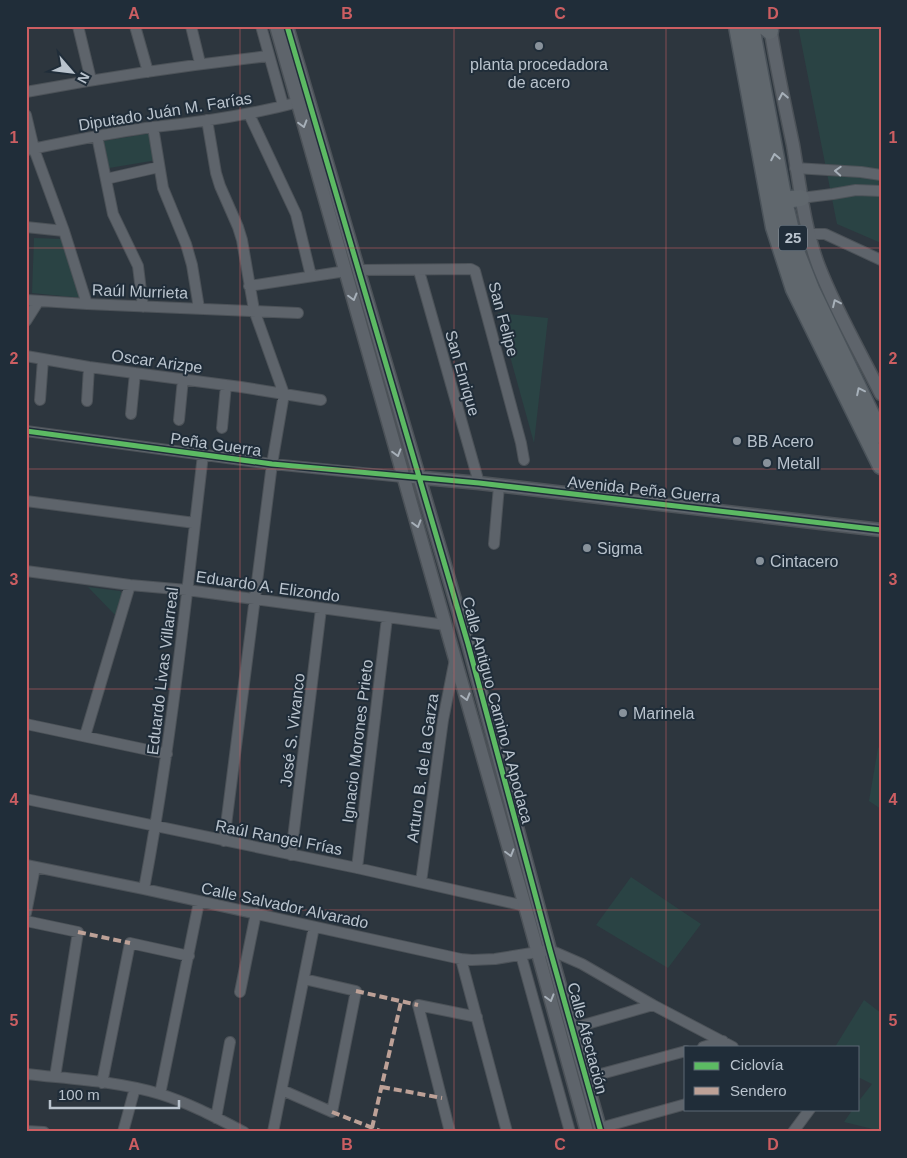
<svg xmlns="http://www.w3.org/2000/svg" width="907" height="1158" font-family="Helvetica,sans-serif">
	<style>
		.green { fill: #2a4344 }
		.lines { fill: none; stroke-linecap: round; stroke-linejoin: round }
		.minor-casing { stroke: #4c5258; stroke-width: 12 }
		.tertiary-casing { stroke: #4c5258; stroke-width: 15 }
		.primary-casing { stroke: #4b535a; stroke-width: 19 }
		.minor { stroke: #5e646b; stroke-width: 10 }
		.tertiary { stroke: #5e646b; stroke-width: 12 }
		.primary { stroke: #60676d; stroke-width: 16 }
		.quiet { stroke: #bda197; stroke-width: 4; stroke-dasharray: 8 4; stroke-linecap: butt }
		.cycleway-casing { stroke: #202d39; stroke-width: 8 }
		.cycleway { stroke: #5cba63; stroke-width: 5 }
		.oneway { stroke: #a7b0b9 }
		.oneway2 { stroke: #a7b1ba }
		.grid { fill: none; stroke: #cc5e62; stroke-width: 1; stroke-opacity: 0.55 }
		.poi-dot { fill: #88929b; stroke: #202d39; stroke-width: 2 }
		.labels { text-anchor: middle; stroke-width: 4; stroke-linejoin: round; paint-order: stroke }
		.shield { fill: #202d39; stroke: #8b96a1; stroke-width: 1 }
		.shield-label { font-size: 15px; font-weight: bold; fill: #b9c3cd }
		.poi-label { font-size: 16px; fill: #b9c3cd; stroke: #202d39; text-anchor: start }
		.street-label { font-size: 16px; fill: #b9c3cd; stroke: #202d39 }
		.neatline { fill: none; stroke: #cc5e62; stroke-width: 2 }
		.grid-label { font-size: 16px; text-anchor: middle; font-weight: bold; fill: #cc5e62 }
	</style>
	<rect width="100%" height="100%" fill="#2d363e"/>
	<path class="green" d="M798,26H881V243L837,224Z
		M152,133L157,160L109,168L104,141Z
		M34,238L62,239L82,298L32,293Z
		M498,313L548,318L534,443Z
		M88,587L120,591L123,595L117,617Z
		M881,746V809L869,801L878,748Z
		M631,877L701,924L668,968L596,925Z
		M864,1000L881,1013V1131L844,1122L853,1109H858V1102L872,1084L858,1077V1047H835Z"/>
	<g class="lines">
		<defs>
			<path id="minor" d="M78,26L91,80
				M135,26L148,72
				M191,26L200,63
				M261,26L283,105
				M26,92C107,77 188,65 269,56
				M249,114L296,214L311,276
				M26,115L34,149L64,231L87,304
				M207,120L216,173L220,186L238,227L242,240L254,310L284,394L272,464L224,841
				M153,127L163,188L186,244L192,265L199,308
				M97,136L113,214L138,266L143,307
				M26,150C68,142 111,132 154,127C204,122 254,114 303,101
				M795,168L861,172L881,175
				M106,179L159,167
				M801,198L833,194L856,190L881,191
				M26,227L64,231
				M791,247L809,234H825L881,260
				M359,270L471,269L475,271L521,443L524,460
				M419,271L479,483
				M249,286L346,271
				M26,300L87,304L298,313
				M26,321L38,302
				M26,356L89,367L241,387L321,400
				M40,400L43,359
				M87,401L89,367
				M131,414L135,373
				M179,420L183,379
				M222,428L226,385
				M26,431L272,464L403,477
				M26,501L195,523
				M494,544L499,486
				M26,571L130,585L187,590L446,625
				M26,724L167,754
				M85,736L130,585
				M26,799L357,868L525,906
				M291,855L321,609
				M26,865L144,889L461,959L472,960L495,959L550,950L582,964L653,1005L733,1047
				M357,868L387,618
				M421,882L443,720L455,659
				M144,889C171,746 186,600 203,455
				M26,913L35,867
				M26,921L78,932L55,1077
				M521,955L570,1132
				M461,959L507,1132
				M240,992L256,913
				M573,1028L653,1005
				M703,1047L723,1041
				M26,1074C70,1079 117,1081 160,1094C189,1103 217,1118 244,1132
				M586,1078L686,1051
				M102,1083L130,943L189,956
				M282,1090L332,1112L356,991L304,979
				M160,1094L199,902
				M216,1118L230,1042
				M600,1128L686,1104
				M26,1131L44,1132
				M123,1132L135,1088
				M273,1132L314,927
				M450,1132L418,1005L477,1017
				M793,1132L810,1109"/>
			<path id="tertiary" d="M276,26L525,906L587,1132
				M287,26L468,644L550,950L601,1132
				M770,26C776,66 785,106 793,145C800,186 804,228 819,267C836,311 860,352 881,394
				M413,477L479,483L881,530"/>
			<path id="primary" d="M737,26L774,227L794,289L881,466
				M751,26L784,201L796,251L811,289L881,435
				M764,26L770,31
				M775,201L801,198"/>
		</defs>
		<use href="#minor" class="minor-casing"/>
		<use href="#tertiary" class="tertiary-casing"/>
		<use href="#primary" class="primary-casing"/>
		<use href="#minor" class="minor"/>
		<use href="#tertiary" class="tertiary"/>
		<use href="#primary" class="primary"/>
		<path class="quiet" d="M78,932L130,943
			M356,991L418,1005
			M382,1087L442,1098
			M332,1112L383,1132
			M372,1128L401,1002"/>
		<defs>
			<path id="cycleway" d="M287,26L468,644L550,950L601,1132
				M26,431L272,464L479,483L881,530"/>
		</defs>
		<use href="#cycleway" class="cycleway-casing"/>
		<use href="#cycleway" class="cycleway"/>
	</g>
	<defs><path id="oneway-chevron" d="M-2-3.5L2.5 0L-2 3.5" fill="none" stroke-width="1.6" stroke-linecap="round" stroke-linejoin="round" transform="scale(1.25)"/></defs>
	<g class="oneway">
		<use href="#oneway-chevron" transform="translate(783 96) rotate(-101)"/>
		<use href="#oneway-chevron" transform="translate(303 124) rotate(74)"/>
		<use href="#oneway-chevron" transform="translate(838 171) rotate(-177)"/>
		<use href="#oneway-chevron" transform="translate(353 297) rotate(75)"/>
		<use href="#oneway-chevron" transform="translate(836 303) rotate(-115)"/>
		<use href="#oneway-chevron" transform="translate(397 453) rotate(74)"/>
		<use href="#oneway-chevron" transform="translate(417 524) rotate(74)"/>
		<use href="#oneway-chevron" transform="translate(466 697) rotate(74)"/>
		<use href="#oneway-chevron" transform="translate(510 853) rotate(74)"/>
		<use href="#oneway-chevron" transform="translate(550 998) rotate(74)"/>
	</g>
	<g class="oneway2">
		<use href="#oneway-chevron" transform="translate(775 157) rotate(-101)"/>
		<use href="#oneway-chevron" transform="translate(860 391) rotate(-116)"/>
	</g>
	<path class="grid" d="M240,26V1132M454,26V1132M666,26V1132M26,248H881M26,469H881M26,689H881M26,910H881"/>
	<g class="poi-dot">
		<circle cx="539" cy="46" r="5"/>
		<circle cx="737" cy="441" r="5"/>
		<circle cx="767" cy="463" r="5"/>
		<circle cx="587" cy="548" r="5"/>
		<circle cx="760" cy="561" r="5"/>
		<circle cx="623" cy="713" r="5"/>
	</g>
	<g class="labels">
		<rect class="shield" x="779" y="225.5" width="28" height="25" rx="4"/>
		<g class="shield-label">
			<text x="793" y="243">25</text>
		</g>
		<g class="poi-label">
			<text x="539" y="70" text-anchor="middle">planta procedadora<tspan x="539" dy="18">de acero</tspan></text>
			<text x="747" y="447">BB Acero</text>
			<text x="777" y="469">Metall</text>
			<text x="597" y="554">Sigma</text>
			<text x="770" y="567">Cintacero</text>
			<text x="633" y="719">Marinela</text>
		</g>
		<g class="street-label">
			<text transform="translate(165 111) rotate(-9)" y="6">Diputado Juán M. Farías</text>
			<text transform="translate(140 291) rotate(2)" y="6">Raúl Murrieta</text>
			<text transform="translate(504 319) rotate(75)" y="6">San Felipe</text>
			<text transform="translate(157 361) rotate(8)" y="6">Oscar Arizpe</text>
			<text transform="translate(463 373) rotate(74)" y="6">San Enrique</text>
			<text transform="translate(216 444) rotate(8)" y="6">Peña Guerra</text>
			<text transform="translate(644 489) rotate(6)" y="6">Avenida Peña Guerra</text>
			<text transform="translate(268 586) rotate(8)" y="6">Eduardo A. Elizondo</text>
			<text transform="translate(162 671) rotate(-83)" y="6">Eduardo Livas Villarreal</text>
			<text transform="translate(498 710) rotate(75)" y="6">Calle Antiguo Camino A Apodaca</text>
			<text transform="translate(292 730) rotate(-83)" y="6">José S. Vivanco</text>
			<text transform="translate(357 741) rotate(-83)" y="6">Ignacio Morones Prieto</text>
			<text transform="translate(422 768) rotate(-82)" y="6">Arturo B. de la Garza</text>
			<text transform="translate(279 837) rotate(11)" y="6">Raúl Rangel Frías</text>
			<text transform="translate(285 905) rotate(12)" y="6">Calle Salvador Alvarado</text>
			<text transform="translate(588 1038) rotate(75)" y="6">Calle Afectación</text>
		</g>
	</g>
	<rect width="907" height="1158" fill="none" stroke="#202d39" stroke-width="55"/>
	<rect x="684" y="1046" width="175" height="65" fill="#202d39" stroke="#5d6974"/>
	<rect x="694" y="1062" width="25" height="8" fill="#5cba63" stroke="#5d6974"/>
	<text x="730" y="1070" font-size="15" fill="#b9c3cd">Ciclovía</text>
	<rect x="694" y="1087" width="25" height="8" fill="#bda197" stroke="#5d6974"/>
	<text x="730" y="1096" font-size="15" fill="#b9c3cd">Sendero</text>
	<g transform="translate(72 72) rotate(118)" stroke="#202d39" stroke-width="4" paint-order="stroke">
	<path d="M0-4L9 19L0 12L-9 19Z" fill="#b9c3cd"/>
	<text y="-8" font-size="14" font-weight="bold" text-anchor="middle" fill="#b9c3cd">N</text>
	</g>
	<path d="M50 1100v8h129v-8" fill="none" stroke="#b9c3cd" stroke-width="2.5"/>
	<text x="58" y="1100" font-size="15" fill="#b9c3cd" stroke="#202d39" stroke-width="4" paint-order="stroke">100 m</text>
	<rect x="28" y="28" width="852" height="1102" class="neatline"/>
	<g class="grid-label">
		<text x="134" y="19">A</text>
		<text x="347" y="19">B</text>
		<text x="560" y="19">C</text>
		<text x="773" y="19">D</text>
		<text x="14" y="143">1</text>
		<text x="893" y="143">1</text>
		<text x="14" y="364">2</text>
		<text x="893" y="364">2</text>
		<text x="14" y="585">3</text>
		<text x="893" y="585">3</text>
		<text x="14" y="805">4</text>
		<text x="893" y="805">4</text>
		<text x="14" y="1026">5</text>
		<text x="893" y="1026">5</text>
		<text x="134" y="1150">A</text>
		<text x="347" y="1150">B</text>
		<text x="560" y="1150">C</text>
		<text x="773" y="1150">D</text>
	</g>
</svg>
